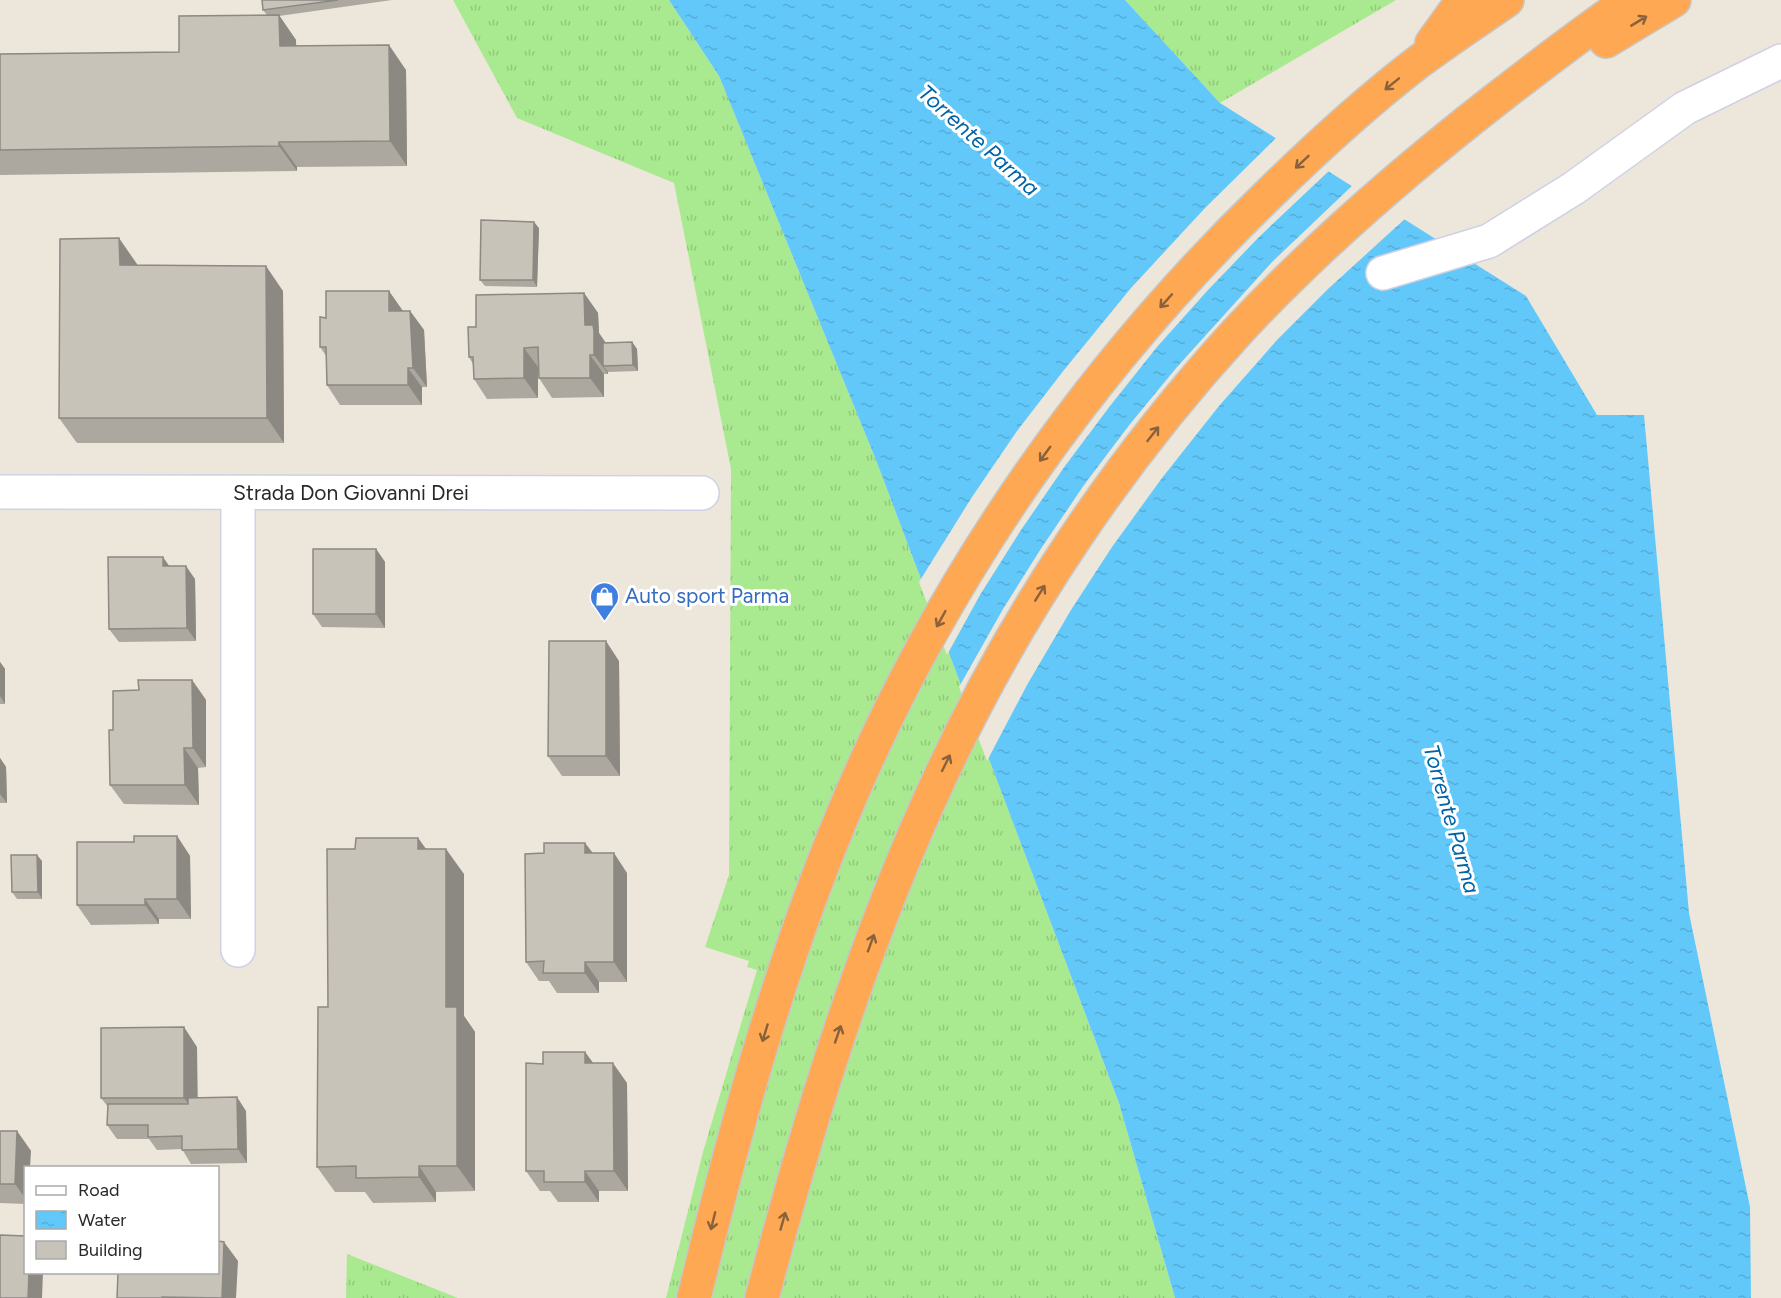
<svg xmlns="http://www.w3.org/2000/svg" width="1781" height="1298" font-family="Figtree,sans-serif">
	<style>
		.grass { fill: url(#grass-tufts) }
		.water { fill: url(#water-ripples) }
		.pier { fill: #ede6da }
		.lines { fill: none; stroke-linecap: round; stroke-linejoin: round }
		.minor-casing { stroke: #cfd1e4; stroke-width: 36 }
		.highway-casing { stroke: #c7c7c7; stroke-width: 36 }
		.minor { stroke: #fff; stroke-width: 33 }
		.highway { stroke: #ffa853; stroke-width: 33 }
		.wall { fill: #aca89f }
		.shaded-wall { fill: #8c8882 }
		.building { fill: #c8c3b9; stroke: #8c8882; stroke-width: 1.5 }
		.oneway { stroke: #89623c }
		.labels { text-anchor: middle; stroke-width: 6; stroke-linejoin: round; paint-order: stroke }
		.street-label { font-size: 21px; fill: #292929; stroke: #fff }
		.shop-label { font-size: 21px; fill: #366cbe; stroke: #fff; text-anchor: start }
		.water-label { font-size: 22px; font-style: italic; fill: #0063a6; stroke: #fff }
	</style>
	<defs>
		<pattern id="grass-tufts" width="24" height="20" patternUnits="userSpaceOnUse" patternTransform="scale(1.5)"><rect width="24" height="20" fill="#a9ea90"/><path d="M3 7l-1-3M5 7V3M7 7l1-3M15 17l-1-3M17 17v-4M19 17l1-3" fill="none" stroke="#91c97c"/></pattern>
		<pattern id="water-ripples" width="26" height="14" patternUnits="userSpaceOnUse" patternTransform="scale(1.5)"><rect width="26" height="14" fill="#62c8fa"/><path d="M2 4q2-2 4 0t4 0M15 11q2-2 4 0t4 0" fill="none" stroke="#55acd6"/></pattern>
	</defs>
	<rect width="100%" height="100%" fill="#ede6da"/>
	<path class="grass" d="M453,0H669L719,76L876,460L1119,1103L1175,1298H666L703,1152L757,970L747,967L749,961L705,947L729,875L731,469L674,183L517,118Z
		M1125,0H1396L1220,103Z
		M347,1254L458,1298H346Z"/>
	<path class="water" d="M669,0H1125L1220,103L1526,296L1597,415H1644L1689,913L1750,1207L1751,1298H1175L1119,1103L876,460L719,76Z"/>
	<path class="pier" d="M1278,136L1331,169L1259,237L1208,290L1157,347L1110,406L1065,466L1021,530L980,595L947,655L919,582L972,497L1017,431L1064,370L1131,288L1205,208Z
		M1354,184L1407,217L1328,289L1277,340L1219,406L1162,478L1112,547L1071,610L1027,685L987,761L959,687L1003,609L1042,547L1084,485L1130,424L1177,367L1272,262Z"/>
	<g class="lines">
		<defs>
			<path id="minor" d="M1383,273L1489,241L1574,188L1685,108L1781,61
				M0,492L702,493
				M238,950V493"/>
			<path id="highway" d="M1606,41L1674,0
				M1432,43L1458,7L1466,0
				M694,1298C735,1127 782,955 852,793C949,568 1093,364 1269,194C1316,148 1365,103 1417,63C1446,41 1477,21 1507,0
				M762,1298C809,1119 863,941 942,773C1016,614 1118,462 1237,332C1316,247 1403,172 1494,101C1539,66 1583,32 1630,0"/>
		</defs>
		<use href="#minor" class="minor-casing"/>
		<use href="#highway" class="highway-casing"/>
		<use href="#minor" class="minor"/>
		<use href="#highway" class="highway"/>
	</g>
	<path class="wall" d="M262,0H392L279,16L296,40V46L406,70L407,166L297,167V171L0,175V54L179,52L267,15L263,10Z
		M539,228L537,287L485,286L480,280Z
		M137,264V265L283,291L284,443H77L59,418Z
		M584,293L598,313L599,333L606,343L632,342L637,349L638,371L608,372V374H604V397L552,398L539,378L538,367V398L487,399L474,379L473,364L469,357L476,327Z
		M403,311H410L424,330L427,387H422V405H340L327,385V357L320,347L326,318Z
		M376,549L385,562V628L322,627L313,614Z
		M170,566L195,579L196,641L119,642L109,629Z
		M619,661L620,776H562L548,756Z
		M0,662L5,669V704H0Z
		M192,680L206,700V767L198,768L199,805L124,804L110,785L113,730L139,690Z
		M0,758L6,767L7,803H0Z
		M177,836L190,856L191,919H159V924L91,925L77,905L134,842Z
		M418,838L426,849L464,874V1016L475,1032V1191L436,1192V1202L373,1203L365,1192H335L317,1167L355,849Z
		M585,843L593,853L627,873V982H599V993H557L549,981H539L526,962L544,853Z
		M42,861V899H17L12,892Z
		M197,1047V1098L246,1111L247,1163L191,1164L182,1149L157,1150L149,1139H117L107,1125L108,1107L101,1098Z
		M585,1052L593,1063L627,1083L628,1191H599V1202H558L550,1191H540L526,1171L543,1064Z
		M0,1131H17L31,1151L26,1167V1204L0,1203Z"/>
	<path class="shaded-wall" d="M279,15L296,40L297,72L280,46Z
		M389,45L406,70L407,166L390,141Z
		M279,142L297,167V171L279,146Z
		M534,222L539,228L537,287L533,280Z
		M119,238L137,264V291L120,265Z
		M266,266L283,291L284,443L267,418Z
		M389,291L403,311H389Z
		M584,293L598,313L599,333L607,345L603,366L608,372V374L594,355L585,325Z
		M410,311L424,330L427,387L413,368Z
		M632,342L637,349L638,371L633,365Z
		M524,348L538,367V398L524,378Z
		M590,355L604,374V397L590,378Z
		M408,368L422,387V405L408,385Z
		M376,549L385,562V628L376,614Z
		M163,557L172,570L163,566Z
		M186,566L195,579L196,641L187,628Z
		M606,641L619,661L620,776L606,756Z
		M0,662L5,669V704L0,696Z
		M192,680L206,700V767L193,748Z
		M184,748L198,768L199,805L185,785Z
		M0,758L6,767L7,803L0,794Z
		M177,836L190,856L191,919L177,899Z
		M418,838L436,863L418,849Z
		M585,843L599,862L585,853Z
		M446,849L464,874V1016L475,1032V1191L457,1166L446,1007Z
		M614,853L627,873V982L614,962Z
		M37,855L42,861V899L38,892Z
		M145,899L159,919V924L145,905Z
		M585,962L599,982V993L585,973Z
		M184,1027L197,1047L198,1117L184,1098Z
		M585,1052L599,1071L585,1063Z
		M613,1063L627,1083L628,1191L614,1171Z
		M237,1097L246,1111L247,1163L238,1149Z
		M17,1131L31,1151L30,1167H26V1199L15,1184Z
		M419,1166L436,1192V1202L419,1177Z
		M585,1171L599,1191V1202L585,1182Z
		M224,1242L238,1261L236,1298H222Z
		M29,1272H43L42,1298H28Z"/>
	<path class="building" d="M262,0H338L263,10Z
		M279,15L280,46L389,45L390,141L279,142V146L0,150V54L179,52V16Z
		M481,220L534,222L533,280H480Z
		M119,238L120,265L266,266L267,418H59L60,239Z
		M326,291H389V311H410L413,368H408V385H327L326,347H320V317L326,318Z
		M584,293L585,325H593L594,331V355H590V378H539L538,347L524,348V378L474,379L473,357H469L468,327H476V295Z
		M632,342L633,365L603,366V343Z
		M313,549H376V614H313Z
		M108,557H163V566H186L187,628L109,629Z
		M549,641H606V756H548Z
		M138,680H192L193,748H184L185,785H110L109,730H113V691L139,690Z
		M134,836H177V899H145V905H77V842H134Z
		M356,838H418V849H446V1007H457V1166H419V1177L356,1178V1166L317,1167L318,1007H328L327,849H355Z
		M544,843H585V853H614V962H585V973H543L544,961L526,962L525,854L544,853Z
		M11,855H37L38,892H12Z
		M184,1027V1098H101V1028Z
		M543,1052H585V1063H613L614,1171H585V1182H544V1171H526V1063L543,1064Z
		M237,1097L238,1149L182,1150V1136L148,1137V1125H107L108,1104H188V1098Z
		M0,1131H17L15,1184H0Z
		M0,1235L26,1236V1272H29L28,1298H0Z
		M218,1241L224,1242L222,1298L162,1297V1298H117L118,1272H218Z"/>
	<defs><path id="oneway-shaft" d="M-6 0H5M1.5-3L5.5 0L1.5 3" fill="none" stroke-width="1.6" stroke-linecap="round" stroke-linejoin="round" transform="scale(1.5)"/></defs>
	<g class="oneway">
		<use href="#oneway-shaft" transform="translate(1639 21) rotate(-31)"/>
		<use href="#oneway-shaft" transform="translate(1392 84) rotate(141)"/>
		<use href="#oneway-shaft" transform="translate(1302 162) rotate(137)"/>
		<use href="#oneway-shaft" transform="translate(1166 301) rotate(132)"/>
		<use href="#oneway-shaft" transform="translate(1153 434) rotate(-52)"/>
		<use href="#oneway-shaft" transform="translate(1045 454) rotate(126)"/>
		<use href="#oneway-shaft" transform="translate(1040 593) rotate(-58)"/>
		<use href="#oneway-shaft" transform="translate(941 619) rotate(119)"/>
		<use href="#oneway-shaft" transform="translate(946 763) rotate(-64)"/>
		<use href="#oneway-shaft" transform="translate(871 943) rotate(-70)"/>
		<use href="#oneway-shaft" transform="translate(765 1033) rotate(107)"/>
		<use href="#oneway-shaft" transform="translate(838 1034) rotate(-71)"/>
		<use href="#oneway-shaft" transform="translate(713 1221) rotate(104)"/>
		<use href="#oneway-shaft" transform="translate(783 1221) rotate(-74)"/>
	</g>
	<defs>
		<symbol id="shop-pin" viewBox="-11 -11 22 30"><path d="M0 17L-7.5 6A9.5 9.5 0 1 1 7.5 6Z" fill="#3f7fe0" stroke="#fff"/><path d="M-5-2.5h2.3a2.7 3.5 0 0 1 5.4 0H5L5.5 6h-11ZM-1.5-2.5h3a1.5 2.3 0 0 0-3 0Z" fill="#fff"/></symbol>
	</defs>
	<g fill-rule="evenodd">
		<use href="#shop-pin" x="588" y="580" width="33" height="45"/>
	</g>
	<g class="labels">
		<g class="street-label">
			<text x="351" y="500">Strada Don Giovanni Drei</text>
		</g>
		<g class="shop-label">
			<text x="625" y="603">Auto sport Parma</text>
		</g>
		<g class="water-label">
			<text transform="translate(979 140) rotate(42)" y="8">Torrente Parma</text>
			<text transform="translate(1452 819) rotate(74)" y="8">Torrente Parma</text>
		</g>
	</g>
	<rect x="24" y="1166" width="195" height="108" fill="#ffffff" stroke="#a9a9a9" stroke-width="1.5"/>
	<rect x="36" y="1186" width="30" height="9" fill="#ffffff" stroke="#a9a9a9" stroke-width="1.5"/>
	<text x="78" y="1196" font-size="18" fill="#292929">Road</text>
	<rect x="36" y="1211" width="30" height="18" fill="url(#water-ripples)" stroke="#a9a9a9" stroke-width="1.5"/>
	<text x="78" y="1226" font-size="18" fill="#292929">Water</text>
	<rect x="36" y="1241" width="30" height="18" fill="#c8c3b9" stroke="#a9a9a9" stroke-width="1.5"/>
	<text x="78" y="1256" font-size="18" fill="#292929">Building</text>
</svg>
